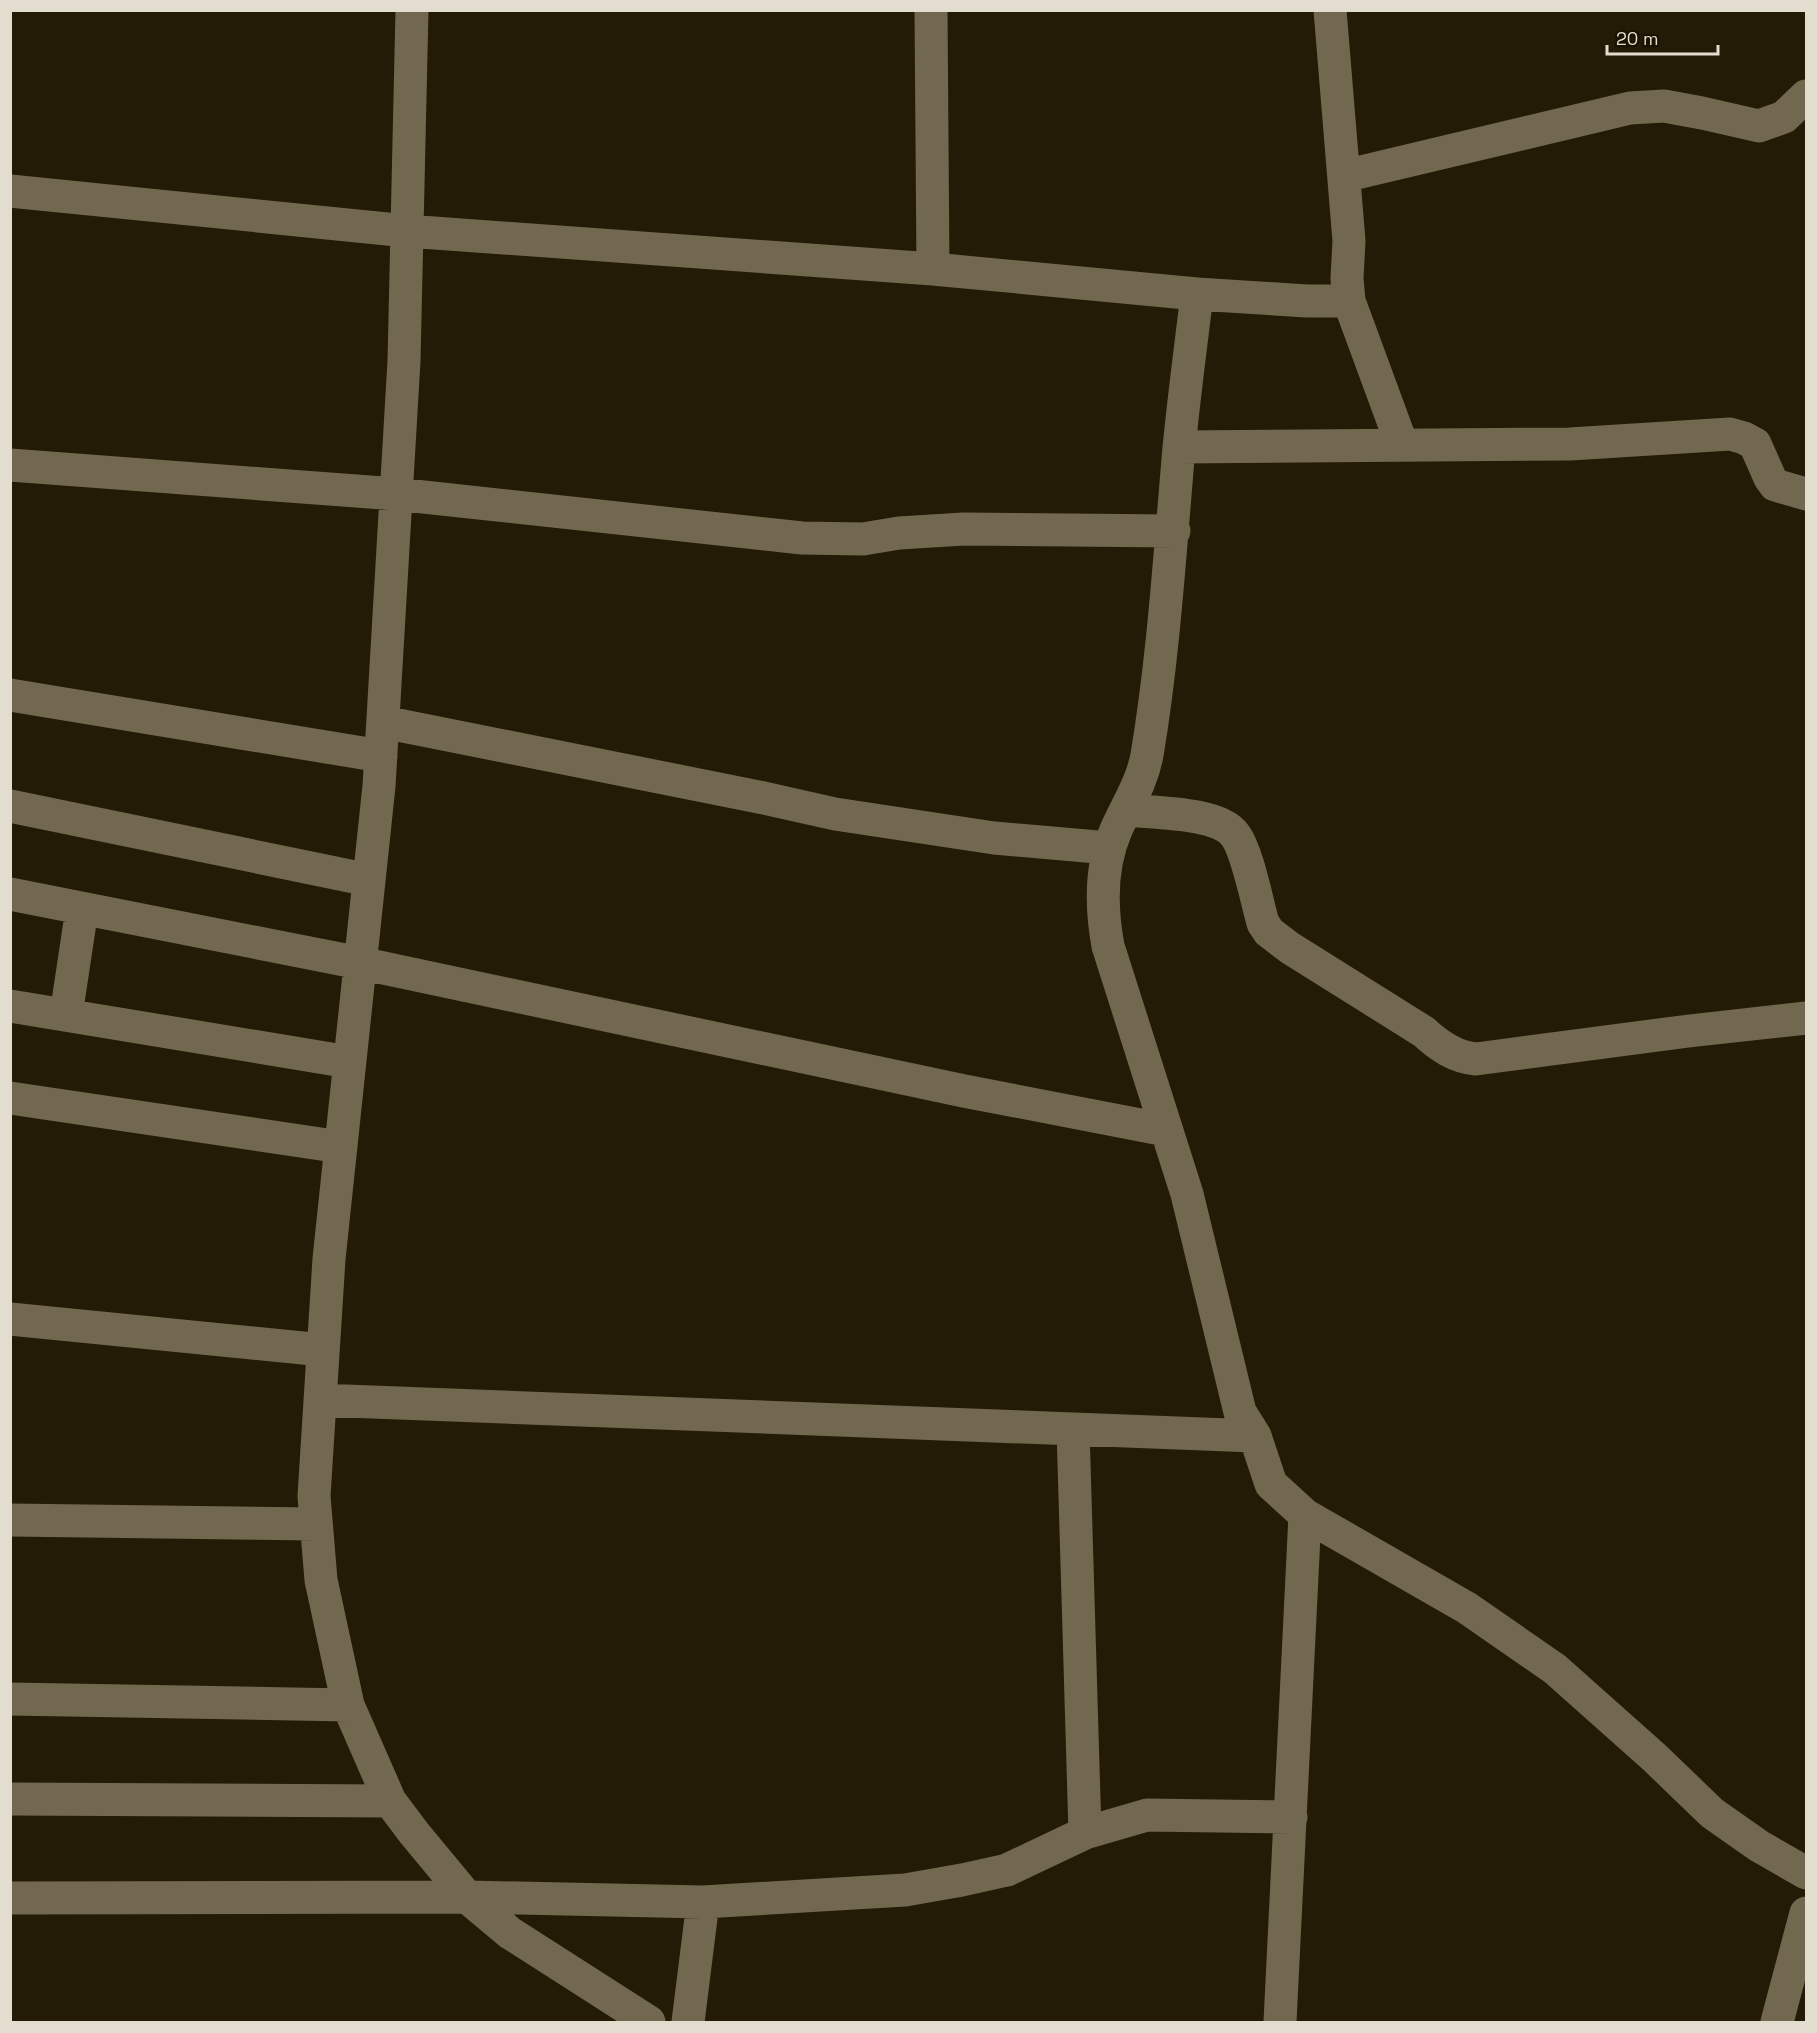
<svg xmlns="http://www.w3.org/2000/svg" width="1817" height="2033" font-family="'Space Grotesk',sans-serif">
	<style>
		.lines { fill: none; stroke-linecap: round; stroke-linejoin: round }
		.minor { stroke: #726850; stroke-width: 33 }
	</style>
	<rect width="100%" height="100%" fill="#231b05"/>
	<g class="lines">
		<path class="minor" d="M412,10L404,361L379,786L329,1259L314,1496L321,1580L348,1705L390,1801L414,1833L467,1897L510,1933L649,2022
			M931,10L933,269
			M1344,176L1630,108L1664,106L1702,113L1759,126L1784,117L1806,96
			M10,191L407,231L933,269L1197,294C1191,345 1184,396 1179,448C1170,550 1164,653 1147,755C1142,783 1127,805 1116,830C1100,867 1101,908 1108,946L1187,1194L1240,1412L1255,1436L1271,1484L1305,1515L1467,1608L1555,1669L1655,1758L1712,1813L1759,1846L1806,1873
			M1197,294L1307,301H1349L1347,278L1349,241L1330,10
			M1349,301L1402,445
			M1179,447L1570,444L1730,434L1744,438L1755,444L1770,478L1775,485L1806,494
			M10,465L396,494L802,538L863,539L899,533L964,529L1174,531
			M10,695L381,756
			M383,722L764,798L835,814L994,838L1109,848
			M10,806L369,880
			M1126,810C1154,813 1219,812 1235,835C1247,850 1257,902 1263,923L1269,932L1290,948L1424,1032C1439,1046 1455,1057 1476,1059L1689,1031L1806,1018
			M10,894L360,963L964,1091L1166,1130
			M10,1006L349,1062
			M66,1015L82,909
			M10,1098L341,1147
			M10,1319L323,1350
			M320,1400L1255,1436
			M1073,1429L1085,1833
			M10,1520L316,1524
			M10,1699L348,1705
			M10,1799L390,1801
			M10,1898L467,1897L703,1902L905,1890L962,1880L1007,1870L1085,1833L1147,1815L1291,1817
			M688,2022L703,1902
			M1280,2022L1305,1515
			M1777,2022L1806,1913"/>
	</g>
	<rect width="1817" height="2033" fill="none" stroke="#e3ddd0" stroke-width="24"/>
	<path d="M1607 45v9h111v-9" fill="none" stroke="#e3ddd0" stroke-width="3"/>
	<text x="1616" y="45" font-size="18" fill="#e3ddd0" stroke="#1a1200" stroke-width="4.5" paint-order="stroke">20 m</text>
</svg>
